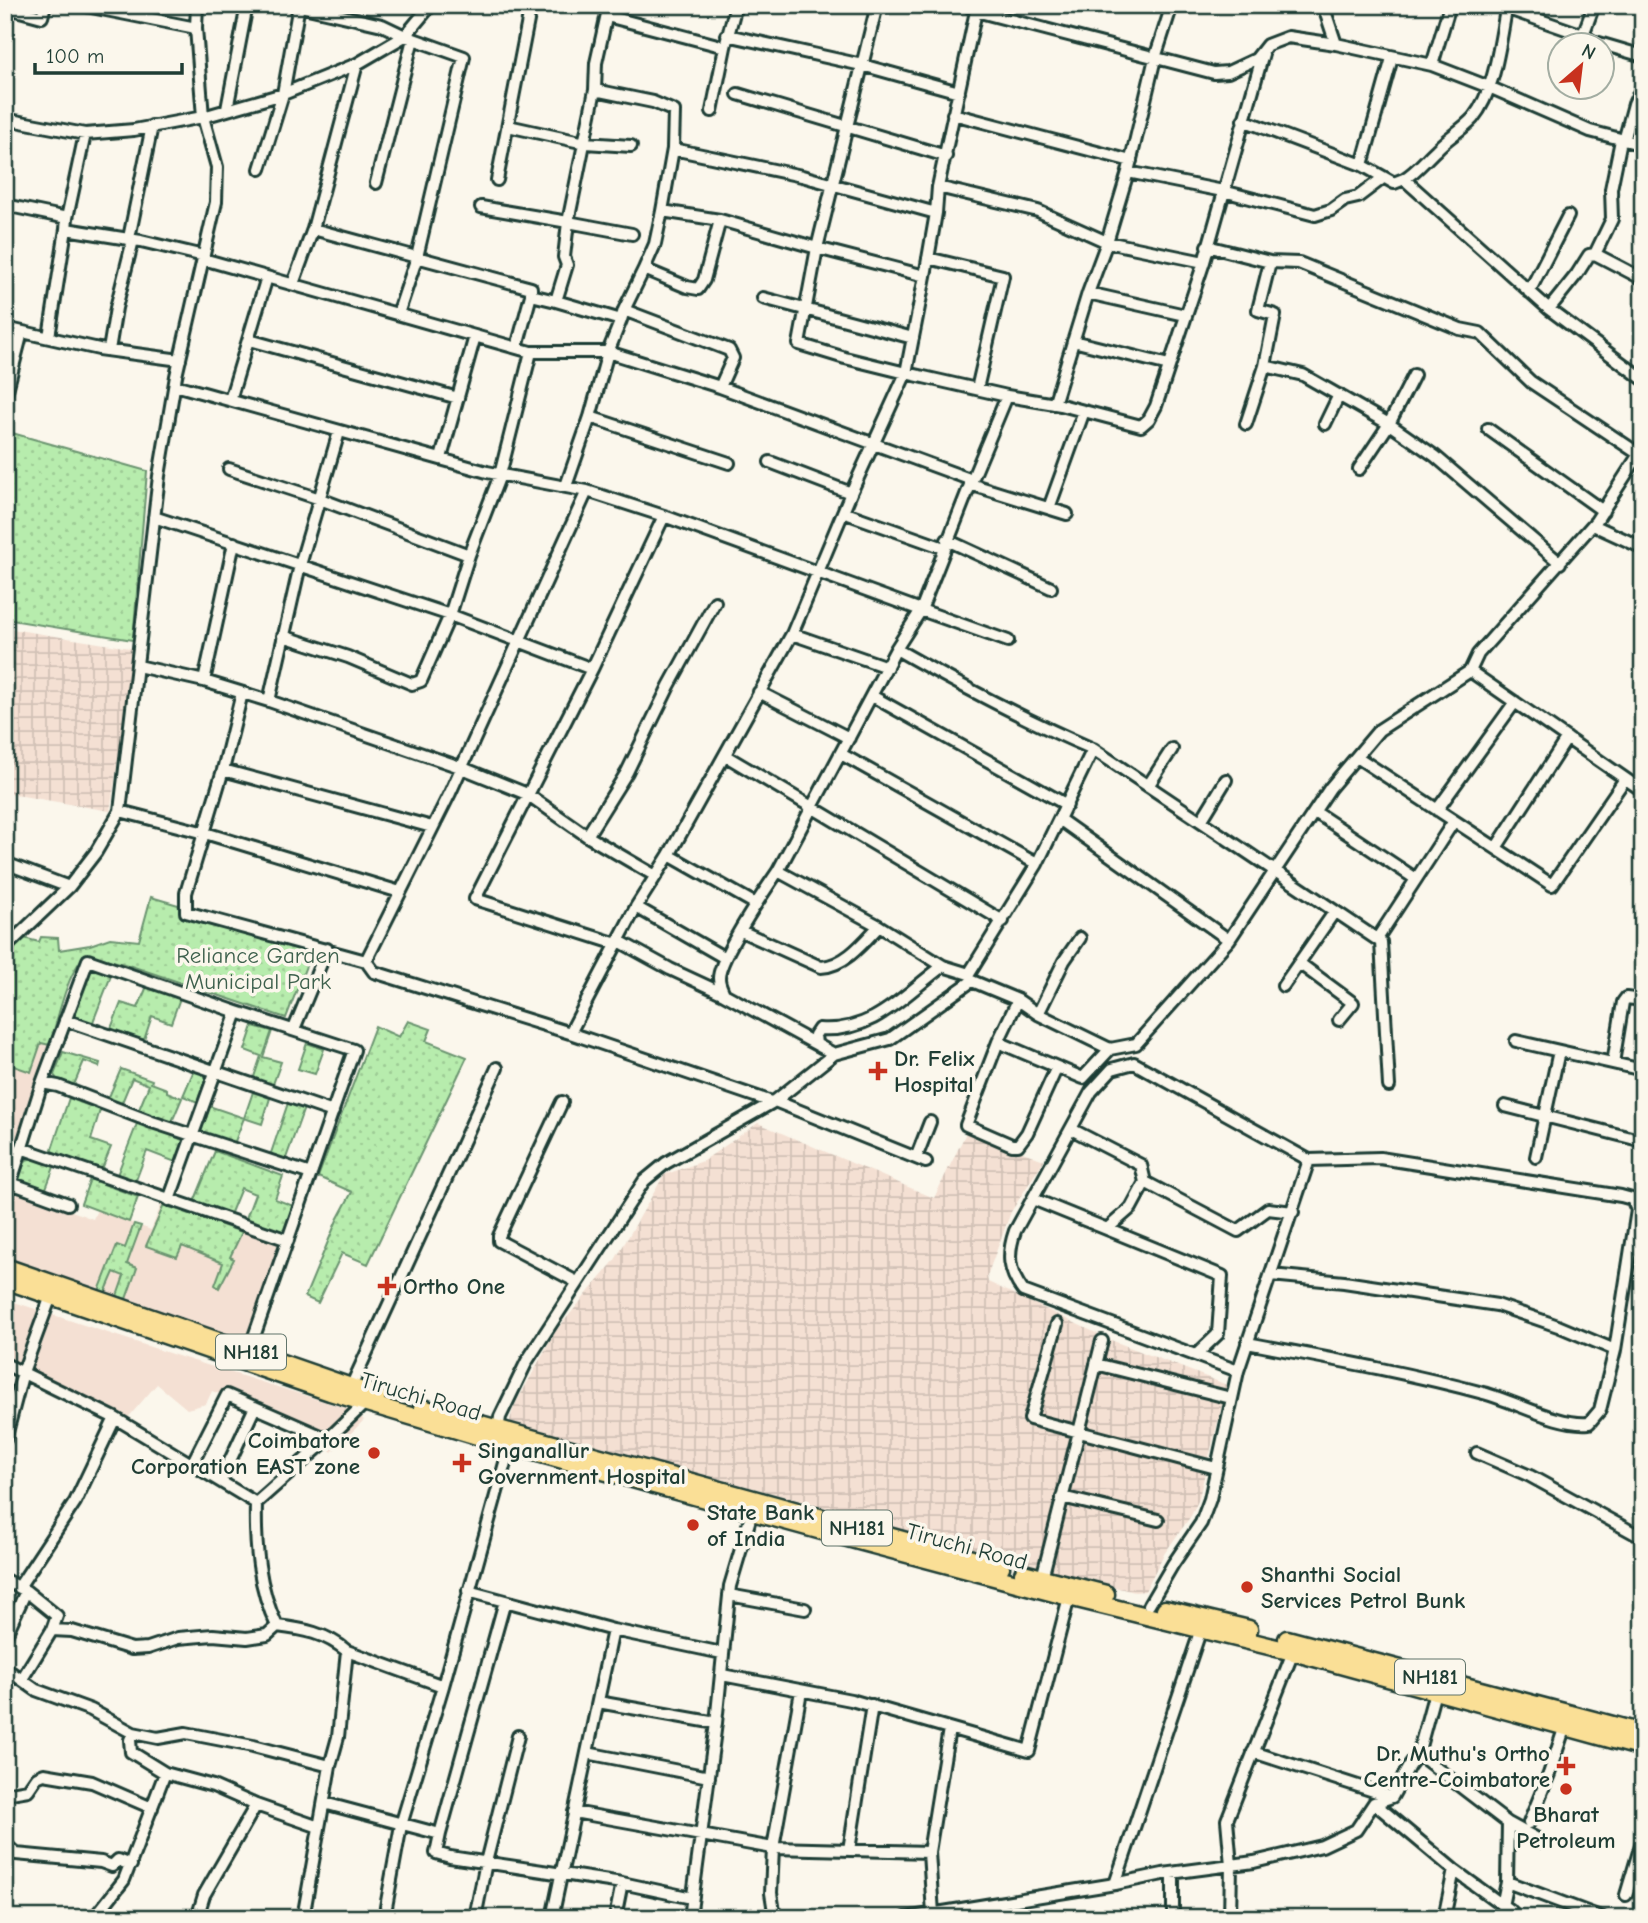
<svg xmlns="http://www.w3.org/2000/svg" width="1648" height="1923" font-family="'Comic Neue',sans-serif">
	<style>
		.built { fill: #f4e0d3 }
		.industrial { fill: url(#industrial-grid) }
		.grass { fill: url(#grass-dots); stroke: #6b9470; stroke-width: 2 }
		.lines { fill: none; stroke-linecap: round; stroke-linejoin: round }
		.minor-casing { stroke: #1f3d34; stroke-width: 16 }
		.highway-casing { stroke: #1f3d34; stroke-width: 21 }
		.minor { stroke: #fbf7ec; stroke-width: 10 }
		.highway { stroke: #fadf96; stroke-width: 16 }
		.poi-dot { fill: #c8321e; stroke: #fbf7ec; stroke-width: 2.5 }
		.labels { text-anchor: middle; stroke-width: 7; stroke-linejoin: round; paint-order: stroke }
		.shield { fill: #fbf7ec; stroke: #61756b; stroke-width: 2 }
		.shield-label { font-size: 21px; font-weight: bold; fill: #1f3d34 }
		.park-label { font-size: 23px; fill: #3d604c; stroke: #fbf7ec }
		.poi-label { font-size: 23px; font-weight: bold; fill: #1f3d34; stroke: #fbf7ec; text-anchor: start }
		.street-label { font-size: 23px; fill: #1f3d34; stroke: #fbf7ec }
	</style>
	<defs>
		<pattern id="industrial-grid" width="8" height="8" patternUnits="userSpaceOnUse" patternTransform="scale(1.75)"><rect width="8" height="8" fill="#f4e0d3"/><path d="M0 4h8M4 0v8" fill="none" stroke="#d1c1b6"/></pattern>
		<pattern id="grass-dots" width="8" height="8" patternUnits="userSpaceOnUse" patternTransform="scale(1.75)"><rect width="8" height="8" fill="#b7ecad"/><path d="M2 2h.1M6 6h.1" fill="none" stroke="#9dcb95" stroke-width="1.8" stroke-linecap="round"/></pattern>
	</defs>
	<rect width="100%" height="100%" fill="#fbf7ec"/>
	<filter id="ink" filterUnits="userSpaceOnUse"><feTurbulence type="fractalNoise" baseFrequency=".0143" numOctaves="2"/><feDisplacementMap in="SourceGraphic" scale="14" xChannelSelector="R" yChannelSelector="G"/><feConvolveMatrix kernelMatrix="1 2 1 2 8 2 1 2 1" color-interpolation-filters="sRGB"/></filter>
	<g filter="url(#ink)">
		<path class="built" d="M41,1042L50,1045L5,1179V1060L31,1069Z
			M5,1186L93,1219L97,1210L151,1230L162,1203L283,1246L248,1342L5,1257Z
			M5,1299L181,1357L355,1411L364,1420L332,1452L318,1438L228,1397L212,1391L206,1404L187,1409L157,1384L126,1420L5,1369Z"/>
		<path class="industrial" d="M5,628L136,649L110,811L5,793Z
			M758,1123L934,1198L967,1131L1044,1160L1011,1212L987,1276L988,1282L1111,1340L1227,1385L1198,1501L1191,1516L1164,1554L1145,1591L1135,1592L1048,1571L805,1502L512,1424L510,1420L514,1407L555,1332L615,1260L664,1175L703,1161Z"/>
		<path class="grass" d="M5,431L147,471L133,640L5,619Z
			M151,897L314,945L286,1018L131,966L88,954C68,966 57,1022 50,1045L41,1043L31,1072L5,1063V955L24,938L39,942L41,937L58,938L59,950L90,945L110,938L139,941Z
			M91,968L112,973L91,1027L73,1020Z
			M147,986L180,998L171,1023L152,1016L143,1043L110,1031L121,1003L138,1008Z
			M408,1021L431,1029L426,1041L467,1057L368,1264L342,1253L318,1303L305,1297L337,1220L352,1192L318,1177L375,1026L399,1037Z
			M253,1026L272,1031L263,1057L281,1062L272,1087L253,1080L261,1056L245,1050Z
			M307,1043L324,1049L315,1074L298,1069Z
			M63,1052L100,1063L99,1067L84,1061L74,1085L57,1079L54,1075Z
			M121,1069L152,1080L151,1083L167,1089V1092L182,1098L171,1124L138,1112L149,1085L132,1078L121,1105L108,1099Z
			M194,1070L204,1074L207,1081L200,1103L183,1096Z
			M253,1092L270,1098L262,1124L244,1118L234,1144L202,1133L200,1128L209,1106L244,1118Z
			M69,1098L100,1110L91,1140L111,1147L102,1169L51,1152Z
			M288,1103L304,1108L285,1161L270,1156Z
			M138,1121L185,1141L178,1163L147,1151L136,1180L117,1175Z
			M215,1151L283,1176L275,1199L296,1207L285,1235L245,1221L255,1194L241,1188L230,1215L194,1202Z
			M33,1158L54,1167L45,1191L17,1181L26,1160Z
			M90,1179L138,1197L129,1222L81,1204Z
			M164,1205L242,1232L230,1257L234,1259L219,1288L215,1285L223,1263L182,1246L177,1257L146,1246Z
			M134,1224L141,1226L127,1264L137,1268L126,1299L117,1296L124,1276L114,1272L105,1293L99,1291L117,1245L125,1248Z"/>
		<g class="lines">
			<defs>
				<path id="minor" d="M81,5L196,28
					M609,5L596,63L595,90L653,102L674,111L673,149L662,211L720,220
					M967,5L976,11L1214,73L1228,72L1256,59L1267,45L1288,37L1336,44L1432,65L1489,87L1590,131L1643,145
					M1323,5L1336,44
					M1497,5L1583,35L1594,5
					M299,6L382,25L405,36L464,57L417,257L398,314
					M5,7L42,17L45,5
					M607,16L725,47L736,5
					M727,35L862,65L959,92
					M1583,35L1592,41L1643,56
					M1392,58L1362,165L1394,183L1404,179L1549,309L1643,379
					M1432,65L1450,5
					M595,90L568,222L632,234
					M738,94L946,156
					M227,109L247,5
					M712,111L725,47
					M953,114L1131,161
					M5,119L85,134L134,130L203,117L283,94L357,64L405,36L431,5
					M1243,120L1362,165
					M508,126L585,143L631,146
					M1621,140L1611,189L1612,219L1595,254L1643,279
					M1624,141L1634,104L1643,85
					M673,149L802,176L936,213L925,276
					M260,169L283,94L299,5
					M1128,172L1223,191L1315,215L1331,210L1345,200L1358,197L1383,178
					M1404,179C1417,171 1425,160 1436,150C1447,138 1462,130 1473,118C1496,90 1500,39 1507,5
					M497,180L531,5
					M376,183L413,39
					M938,187L1038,211L1107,242L1204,262
					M5,205L67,218L66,229L141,241L204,256
					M481,207L568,222L564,257L567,265L556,301L621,320L608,352L590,417L566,486
					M662,211L655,244L644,269L687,287L698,289L704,280L720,220L817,248L877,5
					M936,213L938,187L976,11
					M67,218L85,134
					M313,229L531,288V295L556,301
					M129,238L152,126
					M1207,246L1270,262L1299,263L1460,329L1480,333L1531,382L1639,454
					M817,248L925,276L906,373L845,358L799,344Z
					M928,258L1003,276L977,389
					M203,259L531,352H608L720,387L972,480L921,610L1008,641
					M293,284L313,229L357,64
					M1529,292L1568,216
					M1088,293L1185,315
					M763,298L913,338
					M1549,309L1577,274L1589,255L1595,254
					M624,310L644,269
					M621,320L624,310L729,350L733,358L720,387
					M5,328L99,349L180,360
					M49,337L66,229
					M249,340L458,398
					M1073,341L1169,365
					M517,347L531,295
					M109,350L116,308L133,240
					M1265,366L1303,375L1389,424L1435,456L1560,563
					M175,385L487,472L587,491L664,516L921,610L896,649L778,871C765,890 719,958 719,978C719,984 722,989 724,994L834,1054
					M5,398L22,332
					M230,400L267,277
					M1054,404L1088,293L1107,242L1128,172L1155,58L1172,5
					M590,417L729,463
					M1246,424L1265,366L1275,315L1258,310L1270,262
					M1325,424L1339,395
					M1488,429L1603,511
					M339,432L300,565L269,701L460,767L527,794L587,836L654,875
					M441,458L475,336
					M770,462L851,493
					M229,469L320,499L469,555
					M1359,469L1389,424L1414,375
					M972,480L1007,396L1061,405L1141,426L1149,419L1156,406L1204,262L1263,54
					M970,484L1067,514
					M587,491L450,793L366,961L374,972L570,1033L772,1102
					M1049,508L1084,411
					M843,512L944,548
					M154,517L450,615L592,669L475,899L617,944
					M1593,525L1643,548
					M947,540L1051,588
					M792,634L887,667
					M283,636L348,657L412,684L421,681L450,615L469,555L500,475L531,352
					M896,649C961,686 1025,720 1093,749
					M138,666L204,681L269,701
					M592,669L664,516
					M1470,671L1643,791
					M204,681L234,543
					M759,692L849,738
					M242,693L223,770L186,893V912L366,961
					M872,696L1067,805
					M841,754L1037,864
					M726,756L1003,921
					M1357,757L1552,885L1625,779
					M223,770L432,827
					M1148,786L1172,749
					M1437,810L1515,702
					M120,811L205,833L400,892
					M1315,812L1416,879
					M1059,819L1093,749L1381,942L1389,1086
					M1201,821L1226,780
					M587,836L627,772L669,686L715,602
					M1496,848L1567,738
					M669,855L754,903
					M5,863L69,887
					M778,871L879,926L943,966L969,974L1037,864L1059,819L1229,940
					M636,907L725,958
					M741,931L821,967C845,966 864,942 879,926
					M1377,939L1454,821
					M619,941L670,969L724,994
					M5,948L69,887L96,852L120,811L159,476L176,376L216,202L217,167L203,117L196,28L197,5
					M1299,963L1353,1003L1339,1020
					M1283,986L1335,911
					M1018,1000L998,1042L966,1125L1012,1145H1018L1027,1133L1057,1067
					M1038,1014L1064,961L1080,938
					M65,1020L333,1112
					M294,1029L327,949
					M570,1033L636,907L669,855L792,634L851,493L906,373L1007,396
					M1516,1041L1643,1070
					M998,1042L1083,1078L1110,1049
					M816,1044L815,1035L819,1029C874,1033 902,996 943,966
					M1613,1063L1623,1002L1626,998L1643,1000
					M42,1083L58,1086L152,1122L311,1174
					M775,1101L926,1162
					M562,1102L499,1236V1241L577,1282
					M1505,1106L1643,1141
					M1071,1129L1141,1165L1145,1182
					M21,1148L288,1240
					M1536,1157L1559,1051
					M916,1158L930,1122
					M8,1182L68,1204
					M1033,1199L1107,1229
					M169,1200L237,1012
					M5,1201L42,1083L88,960L237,1012L354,1050L249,1351
					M1271,1275L1344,1282L1497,1305L1558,1326L1615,1350
					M1057,1324L1030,1419L1216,1468
					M1196,1355L1218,1334L1222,1276L1107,1229L1131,1208L1145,1182L1238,1231L1268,1209L1293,1212
					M5,1364L115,1418L256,1503C255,1545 258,1587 277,1626C303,1629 326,1633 347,1651L443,1686
					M1096,1364L1231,1398
					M1238,1371L1023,1291C1008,1271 1007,1254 1015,1231L1091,1092L1112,1069L1134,1063L1309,1160
					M351,1387L497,1068
					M498,1430L500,1417L527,1361L644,1181L666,1163L775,1101L834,1054L890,1039L972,981L1018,1000L1038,1014L1110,1049L1136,1044L1229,940L1330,788L1379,730L1470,671L1478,654L1596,521L1643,448
					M5,1440L23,1372L51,1296
					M1477,1453L1530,1476L1643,1538
					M192,1464L227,1395L328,1439
					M221,1480L255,1407
					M1062,1497L1158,1520
					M256,1503L328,1439L365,1403
					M1042,1578L1102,1341
					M5,1580L26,1591L57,1616L52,1630
					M19,1587L75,1502L115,1418
					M468,1591L613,1630L722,1653
					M729,1595L805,1609
					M1149,1605L1173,1564L1201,1523L1210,1499L1238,1371L1309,1160L1380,1158L1621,1196L1632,1199L1637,1210L1615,1350L1600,1410L1589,1423C1557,1426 1515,1401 1483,1393C1405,1372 1326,1358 1247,1343
					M5,1637L26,1591
					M5,1668L36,1690L91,1710L133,1733L158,1738L186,1733L253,1746L330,1766
					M722,1675L851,1700L1029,1751L1069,1597
					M22,1679L52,1630L72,1631L132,1649L148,1648L178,1638L213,1635L247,1638L267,1635L277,1626
					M598,1702L716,1723
					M133,1733L130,1740L131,1752L165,1773L213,1786L256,1805L319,1827
					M1253,1752L1392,1797
					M587,1753L709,1777
					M1418,1754L1508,1823L1507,1882
					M5,1794L28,1790L37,1777L44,1774L92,1782L152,1808
					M324,1803L440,1834L436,1853L450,1857L622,1883L692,1898
					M1374,1803L1454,1870L1512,1912L1513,1918
					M574,1812L773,1848L929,1852
					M1508,1823L1543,1842
					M1529,1823L1549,1774L1565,1726
					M440,1834L505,1601
					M5,1844L16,1854L101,1862L112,1866L118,1860L131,1865
					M849,1850L872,1705
					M1115,1884L1201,1629
					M1626,1895L1643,1838
					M1502,1906L1507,1882L1603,1918
					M933,1914L929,1852L949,1729
					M94,1918L124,1880L165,1773
					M197,1918L204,1895L256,1805
					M303,1918L330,1766L338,1737L347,1651
					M384,1918L401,1825L443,1686L510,1445
					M475,1918L486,1862L518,1736
					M552,1918L613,1630
					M615,1918L622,1883
					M690,1918L716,1723L730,1586L752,1512
					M775,1918L771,1893L773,1848L801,1691
					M906,1918L1115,1884L1163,1874L1254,1862L1322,1846L1356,1830L1374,1803L1392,1797L1409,1766L1418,1754L1436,1688
					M1173,1918V1873
					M1230,1918L1231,1865L1227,1820L1293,1652
					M1444,1918L1454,1870"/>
				<path id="highway" d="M5,1267L377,1396
					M5,1280L330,1392L494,1441L858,1541L1069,1597L1293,1652L1643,1748
					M422,1408L1001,1567
					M1023,1573L1106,1594
					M1165,1609L1249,1629
					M1287,1639L1643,1733"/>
			</defs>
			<use href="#minor" class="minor-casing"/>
			<use href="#highway" class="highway-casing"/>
			<use href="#minor" class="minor"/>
			<use href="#highway" class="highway"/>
		</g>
	</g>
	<g class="poi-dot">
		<path d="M874.5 1060.5h7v7h7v7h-7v7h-7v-7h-7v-7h7z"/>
		<path d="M383.5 1275.5h7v7h7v7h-7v7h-7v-7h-7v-7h7z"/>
		<circle cx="374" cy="1453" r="7"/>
		<path d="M458.5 1452.5h7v7h7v7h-7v7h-7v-7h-7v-7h7z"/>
		<circle cx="693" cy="1525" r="7"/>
		<circle cx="1247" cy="1587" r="7"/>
		<path d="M1562.5 1755.5h7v7h7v7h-7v7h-7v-7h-7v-7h7z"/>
		<circle cx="1566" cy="1789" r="7"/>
	</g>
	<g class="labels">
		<g class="shield">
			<rect x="216" y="1334.5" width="70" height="35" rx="5"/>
			<rect x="822" y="1510.5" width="70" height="35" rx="5"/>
			<rect x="1395" y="1659.5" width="70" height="35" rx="5"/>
		</g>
		<g class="shield-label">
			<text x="251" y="1359">NH181</text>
			<text x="857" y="1535">NH181</text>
			<text x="1430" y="1684">NH181</text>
		</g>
		<g class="park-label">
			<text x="258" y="963">Reliance Garden<tspan x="258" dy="26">Municipal Park</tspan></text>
		</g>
		<g class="poi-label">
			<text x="894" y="1066">Dr. Felix<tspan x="894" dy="26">Hospital</tspan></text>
			<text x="403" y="1294">Ortho One</text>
			<text x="360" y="1448" text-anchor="end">Coimbatore<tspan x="360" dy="26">Corporation EAST zone</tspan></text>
			<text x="478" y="1458">Singanallur<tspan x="478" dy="26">Government Hospital</tspan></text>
			<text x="707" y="1520">State Bank<tspan x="707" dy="26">of India</tspan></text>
			<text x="1261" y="1582">Shanthi Social<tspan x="1261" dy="26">Services Petrol Bunk</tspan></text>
			<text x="1550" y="1761" text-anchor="end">Dr. Muthu's Ortho<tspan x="1550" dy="26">Centre-Coimbatore</tspan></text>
			<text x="1566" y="1822" text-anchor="middle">Bharat<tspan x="1566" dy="26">Petroleum</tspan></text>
		</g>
		<g class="street-label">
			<text transform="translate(421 1396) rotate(16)" y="8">Tiruchi Road</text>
			<text transform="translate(967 1546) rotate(15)" y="8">Tiruchi Road</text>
		</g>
	</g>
	<rect width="1648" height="1923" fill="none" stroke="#fbf7ec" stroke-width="28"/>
	<rect x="14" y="14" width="1620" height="1895" fill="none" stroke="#1f3d34" stroke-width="2.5" filter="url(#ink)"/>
	<g transform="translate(1581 66) rotate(28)"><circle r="33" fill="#fbf7ec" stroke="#a3ada2" stroke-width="2"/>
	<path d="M0-5L12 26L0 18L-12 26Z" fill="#c8321e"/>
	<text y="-10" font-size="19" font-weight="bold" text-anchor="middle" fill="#1f3d34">N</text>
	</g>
	<path d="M35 63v10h147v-10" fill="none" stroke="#1f3d34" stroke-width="3.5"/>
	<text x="46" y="63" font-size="21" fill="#1f3d34" stroke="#fbf7ec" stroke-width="5" paint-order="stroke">100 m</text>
</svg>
